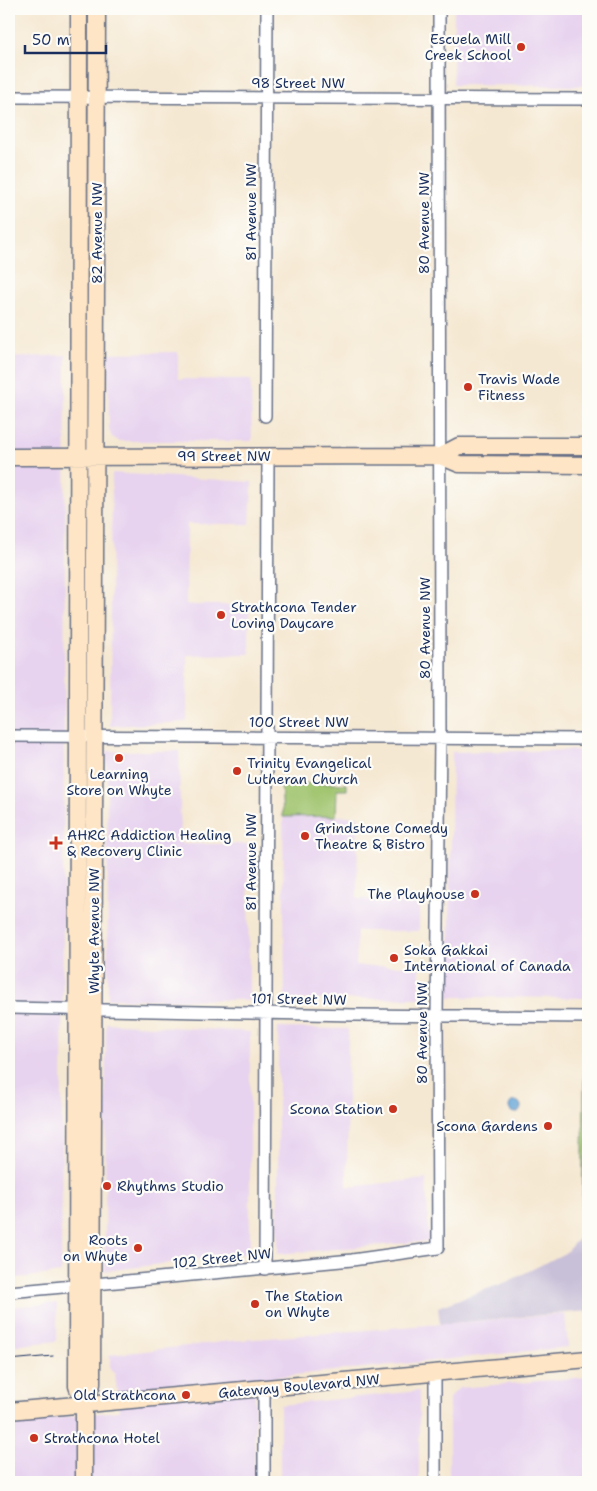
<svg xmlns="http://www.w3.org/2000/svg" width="597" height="1491" font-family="'Shantell Sans',sans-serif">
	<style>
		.built { fill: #e7d2ef }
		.industrial { fill: #c8bfd8 }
		.green { fill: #a1c56f; stroke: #5e7a66 }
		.water { fill: #61a3d5; stroke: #3e699a }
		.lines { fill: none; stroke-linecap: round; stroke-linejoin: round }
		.street-casing { stroke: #677087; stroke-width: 14 }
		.secondary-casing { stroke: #677087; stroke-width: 19 }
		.street { stroke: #fff; stroke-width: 11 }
		.secondary { stroke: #fee5c5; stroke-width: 16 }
		.tram { stroke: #1b2f5e; stroke-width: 1 }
		.poi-dot { fill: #c8321e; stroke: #fdfcf7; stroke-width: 2 }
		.labels { text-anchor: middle; stroke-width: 4.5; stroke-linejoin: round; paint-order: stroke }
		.poi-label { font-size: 14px; fill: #1b2f5e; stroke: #fdfcf7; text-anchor: start }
		.street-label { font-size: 14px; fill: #1b2f5e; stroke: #fdfcf7 }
	</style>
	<rect width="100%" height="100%" fill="#fdfcf7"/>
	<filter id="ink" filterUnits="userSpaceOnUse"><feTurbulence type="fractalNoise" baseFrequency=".02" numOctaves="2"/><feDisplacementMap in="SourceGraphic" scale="10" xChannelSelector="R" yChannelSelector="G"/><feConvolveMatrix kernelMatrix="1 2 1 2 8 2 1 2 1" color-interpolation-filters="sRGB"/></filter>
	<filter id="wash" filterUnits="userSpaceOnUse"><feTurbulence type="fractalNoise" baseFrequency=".0096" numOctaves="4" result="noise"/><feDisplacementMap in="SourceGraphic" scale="20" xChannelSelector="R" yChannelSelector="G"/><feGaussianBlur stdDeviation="1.12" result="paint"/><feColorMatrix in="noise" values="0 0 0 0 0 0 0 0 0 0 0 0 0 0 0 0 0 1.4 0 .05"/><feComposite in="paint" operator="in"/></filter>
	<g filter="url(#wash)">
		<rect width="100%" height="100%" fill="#f5e8d2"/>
		<path class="built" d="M454,9H588V86L453,85Z
			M178,352V379L251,380L252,441H119L112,437L109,430L108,353Z
			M66,355L61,1273L9,1279V358Z
			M112,473L252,482L250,524H187L186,605H249V654L187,655V722L110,726Z
			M588,750V998L449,997L452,752Z
			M107,751H179L181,844H248L249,1000L108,999Z
			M358,816L357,899L419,900V931H357L356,966H420V998L285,1000L283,817Z
			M106,1023L250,1032V1253L105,1271Z
			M278,1028L348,1029L347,1187L426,1179L429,1241L278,1254Z
			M57,1303V1341L9,1346V1307Z
			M565,1314L568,1347L255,1379L254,1482H9V1423L119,1411L115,1374L110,1369V1355L231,1341Z
			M588,1377V1482H449V1398L459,1388Z
			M419,1391V1482H280V1405Z"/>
		<path class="industrial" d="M588,1228V1311L440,1324L438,1307L509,1281L565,1253Z"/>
		<path class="green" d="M281,783L347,784V790H337L336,816L283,817Z
			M585,1029H588V1218H582Z"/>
		<path class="water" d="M509 1107a6 6 0 1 1 12 0a6 6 0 1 1-12 0Z"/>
	</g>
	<g filter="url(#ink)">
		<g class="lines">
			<defs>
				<path id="street" d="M9,97L588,99
					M265,416L267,9
					M9,736L588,739
					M9,1008L354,1015L588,1017
					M265,1269L268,456
					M9,1292L352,1260L438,1248L437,1016L440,738L439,9
					M435,1373V1482
					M264,1482V1389"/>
				<path id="secondary" d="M79,9L77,1386L84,1404V1482
					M440,456L459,446H588
					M9,457L440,456L459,464L588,465
					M84,1404L92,1384L97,9
					M9,1411L588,1359"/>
			</defs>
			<use href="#street" class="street-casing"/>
			<use href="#secondary" class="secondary-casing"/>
			<use href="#street" class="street"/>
			<use href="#secondary" class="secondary"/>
			<path class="tram" d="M9,1360L53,1356"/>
		</g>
	</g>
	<g class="poi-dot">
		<circle cx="521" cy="47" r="5"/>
		<circle cx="468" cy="387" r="5"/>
		<circle cx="221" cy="615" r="5"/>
		<circle cx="119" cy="758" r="5"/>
		<circle cx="237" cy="771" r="5"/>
		<circle cx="305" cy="836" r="5"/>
		<path d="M53.5 835.5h5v5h5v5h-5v5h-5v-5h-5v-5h5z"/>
		<circle cx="475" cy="894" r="5"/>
		<circle cx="394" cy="958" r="5"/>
		<circle cx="393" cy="1109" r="5"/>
		<circle cx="548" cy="1126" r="5"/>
		<circle cx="107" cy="1186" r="5"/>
		<circle cx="138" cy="1248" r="5"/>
		<circle cx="255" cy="1304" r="5"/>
		<circle cx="186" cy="1395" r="5"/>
		<circle cx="34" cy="1438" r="5"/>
	</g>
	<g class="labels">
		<g class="poi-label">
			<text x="511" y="44" text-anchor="end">Escuela Mill<tspan x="511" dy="16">Creek School</tspan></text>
			<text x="478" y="384">Travis Wade<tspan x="478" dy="16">Fitness</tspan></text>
			<text x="231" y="612">Strathcona Tender<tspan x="231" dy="16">Loving Daycare</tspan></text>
			<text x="247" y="768">Trinity Evangelical<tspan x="247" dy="16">Lutheran Church</tspan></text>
			<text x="119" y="779" text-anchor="middle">Learning<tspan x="119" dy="16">Store on Whyte</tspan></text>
			<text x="315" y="833">Grindstone Comedy<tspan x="315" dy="16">Theatre &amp; Bistro</tspan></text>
			<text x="67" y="840">AHRC Addiction Healing<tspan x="67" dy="16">&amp; Recovery Clinic</tspan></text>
			<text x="465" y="899" text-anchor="end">The Playhouse</text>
			<text x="404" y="955">Soka Gakkai<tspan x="404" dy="16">International of Canada</tspan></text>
			<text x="383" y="1114" text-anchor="end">Scona Station</text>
			<text x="538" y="1131" text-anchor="end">Scona Gardens</text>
			<text x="117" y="1191">Rhythms Studio</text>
			<text x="128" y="1245" text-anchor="end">Roots<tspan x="128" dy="16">on Whyte</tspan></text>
			<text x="265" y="1301">The Station<tspan x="265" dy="16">on Whyte</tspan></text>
			<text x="176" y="1400" text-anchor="end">Old Strathcona</text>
			<text x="44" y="1443">Strathcona Hotel</text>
		</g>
		<g class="street-label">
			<text x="298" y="88">98 Street NW</text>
			<text transform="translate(251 212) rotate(-90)" y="5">81 Avenue NW</text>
			<text transform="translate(424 223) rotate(-90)" y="5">80 Avenue NW</text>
			<text transform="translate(97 233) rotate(-90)" y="5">82 Avenue NW</text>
			<text x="224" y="461">99 Street NW</text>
			<text transform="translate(425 628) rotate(-90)" y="5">80 Avenue NW</text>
			<text x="299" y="727">100 Street NW</text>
			<text transform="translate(251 862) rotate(-90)" y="5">81 Avenue NW</text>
			<text transform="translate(94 931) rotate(-90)" y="5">Whyte Avenue NW</text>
			<text transform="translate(299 999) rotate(1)" y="5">101 Street NW</text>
			<text transform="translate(422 1033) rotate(-90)" y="5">80 Avenue NW</text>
			<text transform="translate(222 1258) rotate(-6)" y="5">102 Street NW</text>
			<text transform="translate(299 1386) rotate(-5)" y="5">Gateway Boulevard NW</text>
		</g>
	</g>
	<rect width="597" height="1491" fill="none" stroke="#fdfcf7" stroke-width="30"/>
	<path d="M25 45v8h81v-8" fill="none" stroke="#1b2f5e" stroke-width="2.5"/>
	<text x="32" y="45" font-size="15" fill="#1b2f5e" stroke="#fdfcf7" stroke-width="4" paint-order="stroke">50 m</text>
</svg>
